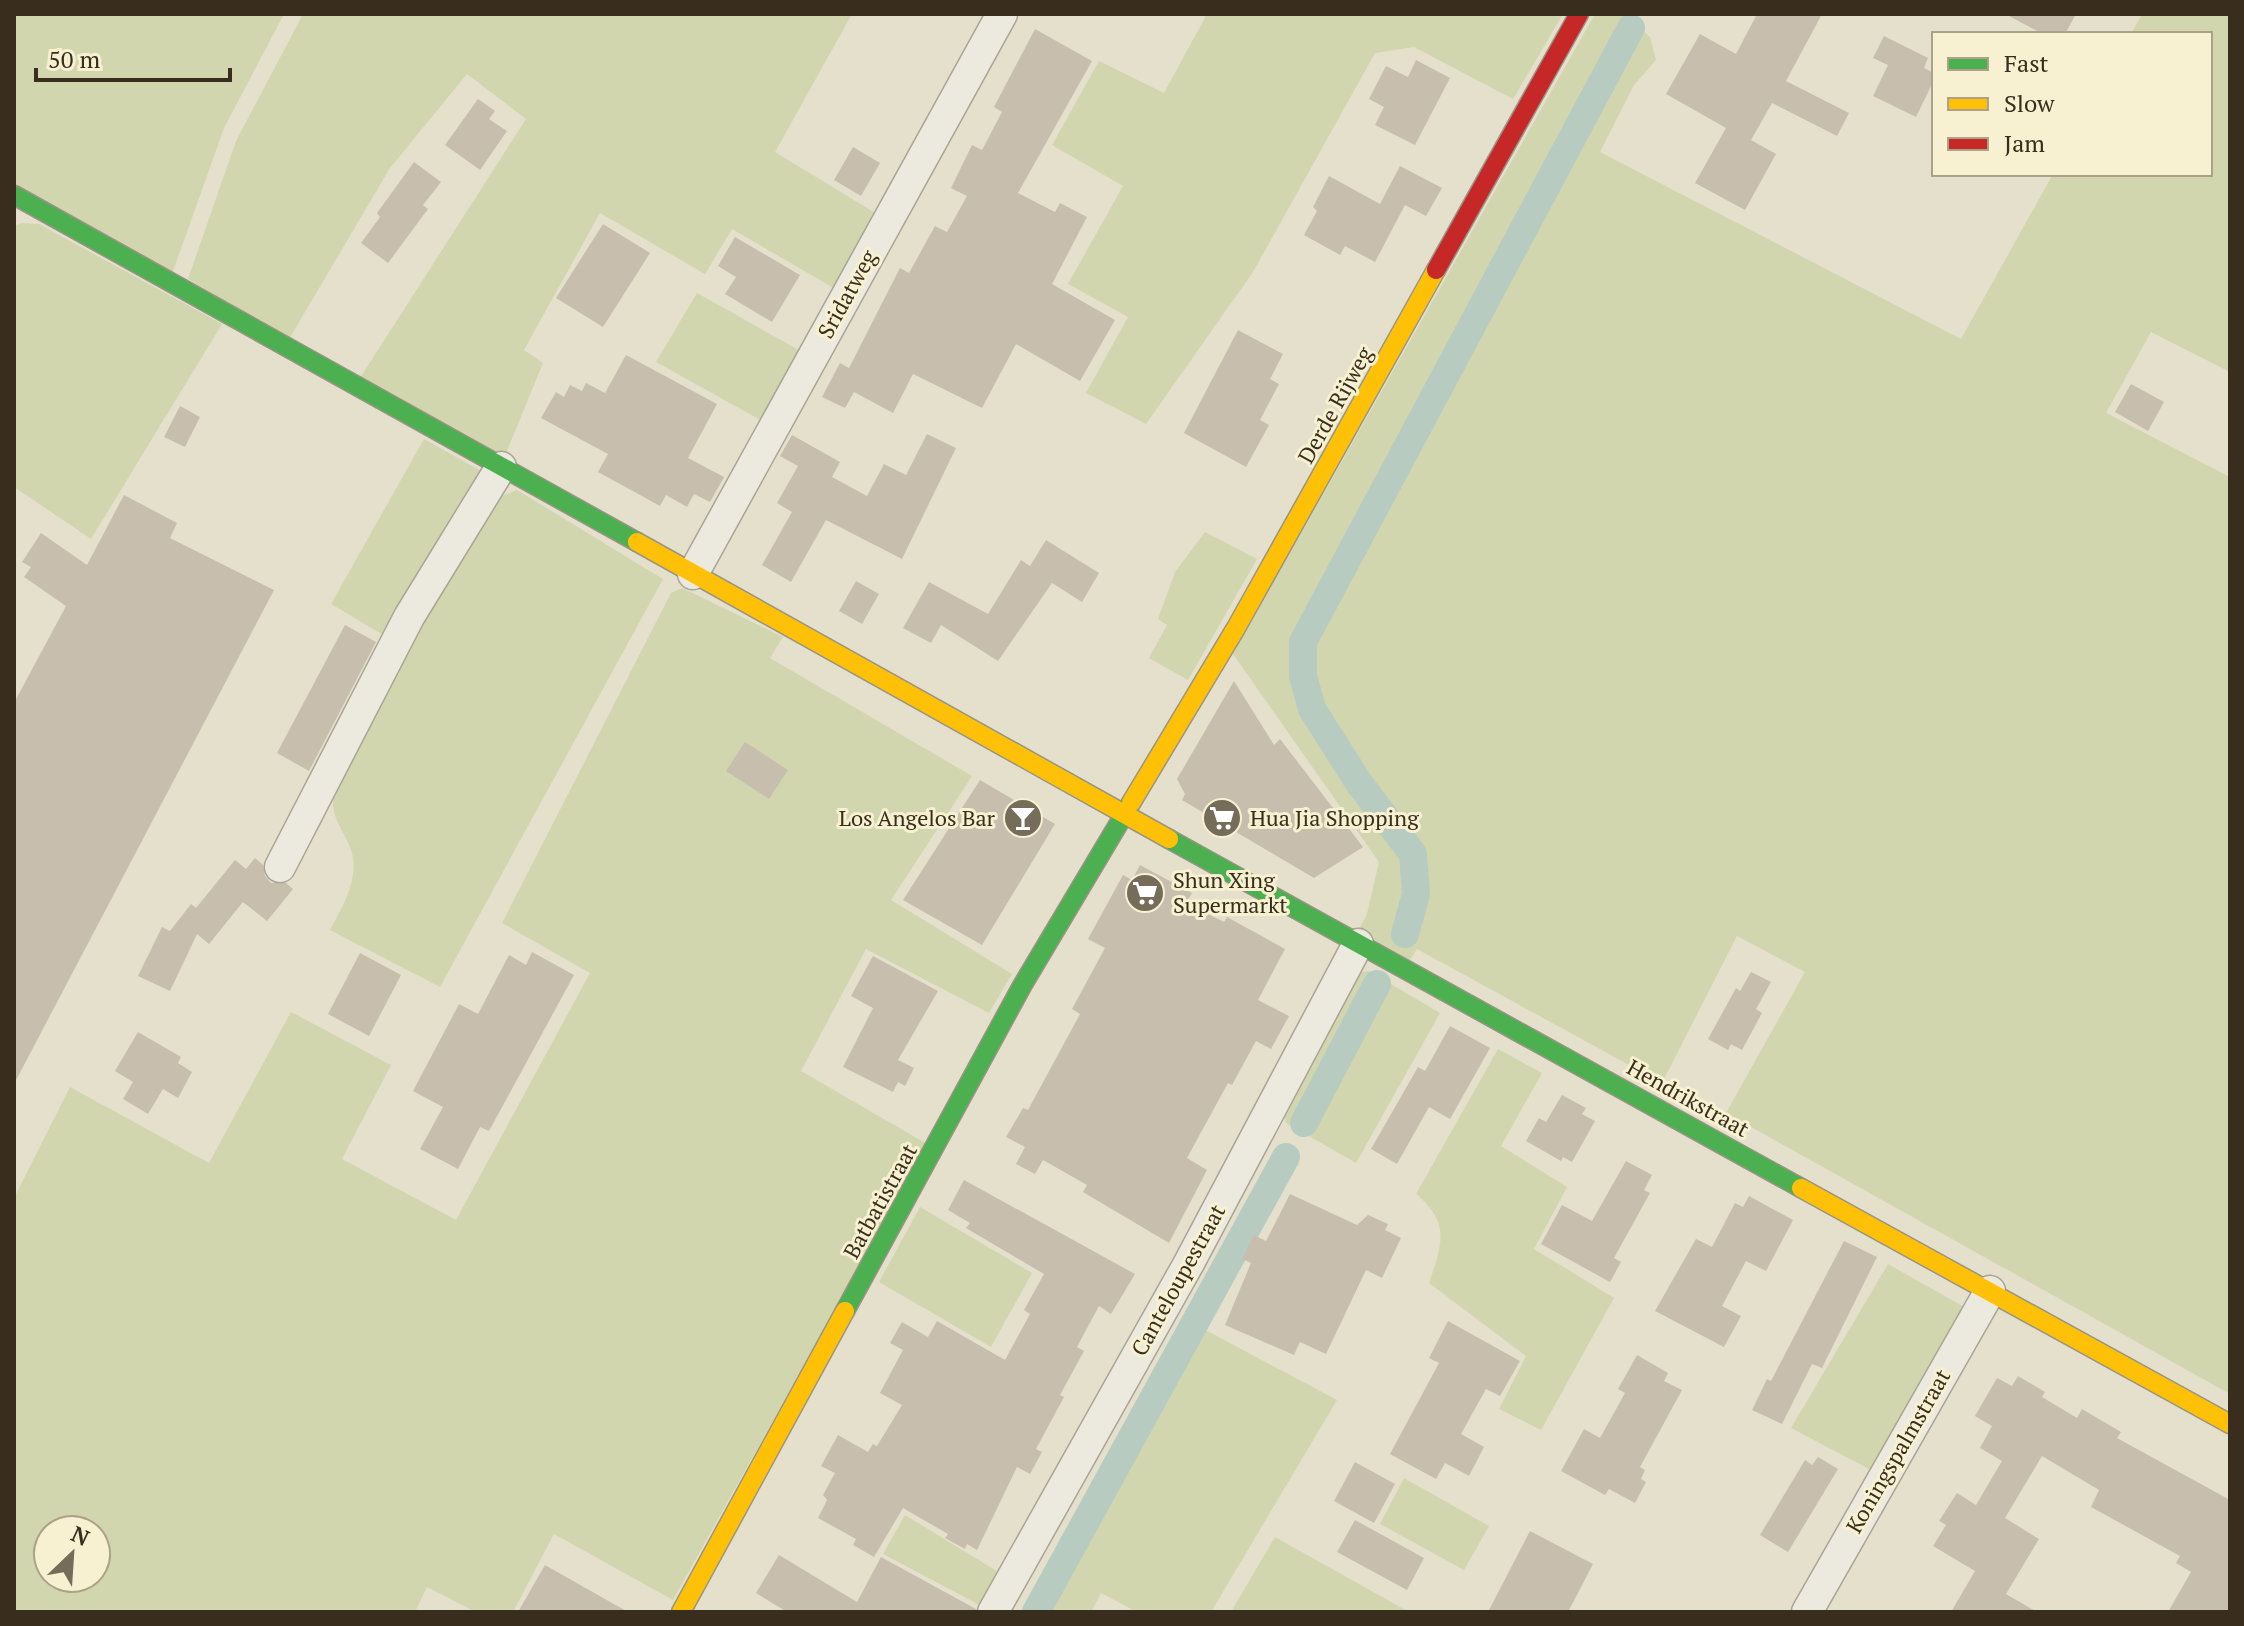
<svg xmlns="http://www.w3.org/2000/svg" width="2244" height="1626" font-family="'PT Serif',serif">
	<style>
		.green { fill: #d1d6ae; fill-rule: evenodd }
		.lines { fill: none; stroke-linecap: round; stroke-linejoin: round }
		.canal { stroke: #b7cbc1; stroke-width: 28 }
		.building { fill: #c8bead }
		.street-casing { stroke: #aaa495; stroke-width: 33 }
		.fast-casing { stroke: #999485; stroke-width: 21 }
		.slow-casing { stroke: #999485; stroke-width: 21 }
		.jam-casing { stroke: #999485; stroke-width: 21 }
		.street { stroke: #eceade; stroke-width: 30 }
		.fast { stroke: #4caf50; stroke-width: 18 }
		.slow { stroke: #ffc107; stroke-width: 18 }
		.jam { stroke: #c62828; stroke-width: 18 }
		.labels { text-anchor: middle; stroke-width: 6; stroke-linejoin: round; paint-order: stroke }
		.street-label { font-size: 22px; fill: #392e1d; stroke: #f7f0d1 }
		.poi-label { font-size: 22px; fill: #392e1d; stroke: #f7f0d1; text-anchor: start }
	</style>
	<rect width="100%" height="100%" fill="#e4e0cc"/>
	<path class="green" d="M14,14H284L224,128L172,274L14,186Z
		M303,14H852L775,152L880,216L837,290L732,229L705,274L600,213L524,350L543,363L504,458L360,378L526,119L467,74L390,168L289,339L188,279L236,141Z
		M1207,14H1563L1513,99L1414,47L1375,53L1253,272L1146,424L1086,393L1128,317L1068,284L1123,186L1052,145L1099,61L1164,93Z
		M1595,14H1624L1650,37L1656,60L1634,85L1600,152L1961,339L2053,174H2210V34H2131L2142,14H2230V367L2228,371L2151,332L2106,413L2230,477V1394L1726,1113L1805,972L1737,936L1662,1083L1417,949L1410,960L1358,931L1367,914L1379,862L1233,654Z
		M21,223L39,224L222,324L91,539L14,487V226Z
		M697,293L806,354L766,423L656,362Z
		M424,439L490,476L392,640L331,604Z
		M517,490L663,579L440,987L330,930C342,908 359,879 352,853C347,834 332,821 333,800L401,660L475,531L502,496Z
		M1205,532L1257,559L1188,680L1149,658L1167,625L1158,619L1175,572Z
		M682,588L783,637L770,658L972,776L891,900L1012,974L989,1013L866,949L801,1071L927,1144L673,1600L554,1534L513,1612H476L427,1587L415,1612H14V1198L70,1087L209,1163L291,1012L391,1065L342,1159L456,1220L590,973L502,923L671,593ZM48,1530H96V1578H48Z
		M1369,971L1440,1013L1356,1163L1286,1123L1281,1106L1355,973Z
		M1498,1049L1542,1073L1501,1146L1567,1187L1534,1249L1614,1298L1541,1430L1499,1409L1526,1356L1429,1283C1442,1244 1451,1223 1416,1194Z
		M920,1207L1032,1273L991,1347L879,1282Z
		M1888,1264L1964,1307L1871,1470L1791,1428Z
		M1196,1325L1337,1400L1211,1612H1137L1101,1593L1091,1612H1036Z
		M1404,1478L1489,1526L1464,1570L1380,1524Z
		M905,1515L1005,1576L987,1609L883,1554Z
		M1275,1537L1409,1612H1231Z"/>
	<g class="lines">
		<path class="canal" d="M1405,934L1416,894L1413,854L1359,783L1312,709L1303,676V642L1631,28
			M1304,1123L1377,984
			M1036,1612L1286,1157"/>
	</g>
	<path class="building" d="M1757,14H1822L1786,81L1849,113L1837,136L1772,103L1751,140L1776,154L1745,210L1695,183L1726,128L1666,94L1700,34L1736,54Z
		M2005,14H2076L2065,34H2043Z
		M1035,29L1092,61L1018,193L1055,212L1060,203L1087,217L1052,284L1115,320L1080,381L1016,344L982,408L913,374L893,413L854,392L845,408L822,397L840,363L849,368L900,268L909,273L935,226L947,232L967,196L951,188L972,145L982,150L1002,112L994,107Z
		M1884,36L1928,58L1924,68L1934,73V80L1916,117L1873,96L1888,65L1873,58Z
		M1416,60L1450,78L1415,145L1375,125L1384,107L1369,99L1386,66L1408,77Z
		M478,99L495,111L489,119L507,131L480,170L445,145Z
		M853,147L880,163L861,196L834,180Z
		M414,162L441,182L423,205L428,209L388,263L361,243L380,217L377,213Z
		M1400,166L1442,188L1426,216L1405,205L1375,262L1345,246L1340,255L1304,235L1317,211L1313,207L1329,176L1380,204Z
		M603,224L650,253L603,327L556,298Z
		M735,237L800,275L772,322L725,294L736,277L718,266Z
		M1238,330L1283,354L1270,379L1279,384L1260,420L1269,425L1246,467L1184,433Z
		M626,355L717,404L688,458L724,477L710,502L694,494L687,507L666,495L660,506L598,472L608,454L541,418L556,392L564,397L570,385L582,391L586,383L605,393Z
		M2131,384L2164,402L2148,431L2115,412Z
		M180,406L200,417L185,447L164,437Z
		M927,434L956,448L902,559L826,520L791,582L762,565L792,512L777,503L798,466L780,456L792,435L840,462L832,477L867,496L884,464L906,475Z
		M124,495L177,523L170,538L274,590L14,1084V703L66,606L24,577L31,567L22,562L41,533L87,565Z
		M1046,540L1099,573L1082,602L1052,583L998,661L941,625L931,643L903,628L929,582L988,614L1021,560L1030,566Z
		M856,581L879,594L862,624L839,611Z
		M345,625L376,642L309,771L277,753Z
		M1234,681L1274,745L1280,739L1363,847L1314,878L1182,800L1185,794L1177,779Z
		M745,742L788,770L769,799L726,771Z
		M980,780L1055,824L982,945L903,900Z
		M255,858L263,865L265,876L271,883H286L293,889L267,921L243,902L209,944L197,934L170,991L138,976L162,927L170,931L191,904L196,908L235,860L246,869Z
		M1140,865L1192,893L1186,903L1224,922L1227,917L1285,949L1258,1000L1289,1016L1271,1049L1256,1041L1232,1085L1228,1083L1187,1158L1207,1170L1169,1243L1083,1192L1087,1185L1043,1160L1035,1174L1016,1164L1025,1147L1006,1137L1023,1108L1028,1110L1080,1014L1072,1009L1105,948L1088,939L1123,875L1132,880Z
		M532,952L574,975L489,1131L480,1127L458,1169L420,1149L443,1107L413,1091L459,1004L478,1014L509,955L526,965Z
		M360,953L401,975L369,1036L328,1014Z
		M873,956L938,991L898,1060L914,1068L905,1086L898,1082L893,1092L843,1067L873,1008L851,996Z
		M1751,972L1771,982L1756,1009L1762,1013L1742,1050L1731,1044L1728,1050L1708,1039L1736,988L1740,991Z
		M1450,1026L1490,1048L1450,1119L1429,1107L1397,1164L1371,1149L1418,1067L1425,1071Z
		M138,1032L181,1057L178,1063L192,1072L178,1098L163,1089L148,1114L123,1099L133,1082L115,1071Z
		M1562,1095L1586,1108L1582,1114L1595,1121L1572,1162L1563,1157L1561,1161L1526,1141L1539,1118L1546,1122Z
		M1626,1161L1652,1175L1644,1190L1650,1193L1614,1258L1621,1262L1610,1282L1541,1244L1562,1205L1592,1221Z
		M964,1180L1135,1274L1111,1314L1099,1306L1077,1347L1084,1351L1060,1395L1064,1397L1036,1449L1042,1452L1030,1474L1017,1467L977,1550L967,1544L965,1549L945,1538L948,1534L903,1508L874,1557L853,1545L856,1539L818,1518L827,1500L823,1495L835,1473L821,1466L838,1435L868,1452L873,1444L877,1446L902,1405L880,1393L903,1350L890,1343L902,1322L928,1337L937,1321L1005,1360L1030,1314L1024,1310L1044,1274L966,1228L970,1223L948,1210Z
		M1290,1194L1357,1225L1368,1215L1388,1224L1385,1230L1401,1238L1382,1278L1366,1270L1326,1354L1300,1342L1294,1355L1225,1325L1251,1263L1242,1259L1254,1235L1266,1241Z
		M1749,1196L1793,1220L1766,1271L1746,1261L1722,1306L1741,1316L1724,1347L1655,1311L1696,1239L1712,1247L1735,1203L1743,1207Z
		M1844,1241L1877,1257L1822,1368L1812,1364L1782,1424L1752,1410L1767,1379L1771,1381Z
		M1448,1321L1520,1361L1500,1396L1486,1389L1461,1434L1484,1447L1469,1476L1445,1463L1436,1479L1390,1454L1439,1363L1429,1358Z
		M1637,1355L1668,1373L1664,1381L1682,1390L1640,1467L1645,1470L1641,1479L1646,1482L1635,1503L1609,1489L1605,1495L1561,1471L1584,1429L1600,1438L1625,1393L1618,1389Z
		M2018,1376L2045,1392L2042,1397L2077,1418L2082,1409L2121,1432L2117,1438L2230,1500V1612H2168L2191,1572L2176,1563L2180,1556L2091,1507L2099,1490L2042,1456L2005,1518L2039,1539L2006,1594L2037,1612H1951L1975,1571L1933,1546L1946,1525L1939,1521L1957,1493L1976,1505L2002,1461L1980,1448L1992,1426L1975,1416L1997,1378L2012,1386Z
		M1818,1457L1838,1469L1788,1552L1760,1535L1805,1460L1812,1465Z
		M1355,1462L1395,1484L1374,1523L1334,1501Z
		M1355,1520L1424,1558L1407,1590L1337,1552Z
		M1530,1531L1593,1564L1568,1612H1488Z
		M779,1555L857,1602L881,1557L976,1609L975,1612H787L756,1593Z
		M545,1565L628,1612H518Z"/>
	<g class="lines">
		<defs>
			<path id="street" d="M693,574L1002,14
				M280,867L409,617L501,467
				M993,1612L1189,1263L1358,944
				M1807,1612L1990,1291"/>
			<path id="fast" d="M14,195L637,542
				M1169,839L1801,1188
				M845,1311L1022,986L1131,803"/>
			<path id="slow" d="M637,542L1169,839
				M1131,803L1236,628L1436,270
				M1801,1188L2230,1424
				M681,1612L845,1311"/>
			<path id="jam" d="M1436,270L1579,14"/>
		</defs>
		<use href="#street" class="street-casing"/>
		<use href="#fast" class="fast-casing"/>
		<use href="#slow" class="slow-casing"/>
		<use href="#jam" class="jam-casing"/>
		<use href="#street" class="street"/>
		<use href="#fast" class="fast"/>
		<use href="#slow" class="slow"/>
		<use href="#jam" class="jam"/>
	</g>
	<defs>
		<symbol id="bar-disc" viewBox="-11 -11 22 22"><circle r="9.5" fill="#756c5a" stroke="#f7f0d1"/><path d="M-6-5H6L.8 .8V4.5H3.5V6h-7V4.5H-.8V.8Z" fill="#fff"/></symbol>
		<symbol id="supermarket-disc" viewBox="-11 -11 22 22"><circle r="9.5" fill="#756c5a" stroke="#f7f0d1"/><path d="M-6-5.5h2.5l.6 2H6L4.5 2H-2.5L-4.4-4H-6ZM-1.5 3.2a1.3 1.3 0 1 0 .1 0ZM3 3.2a1.3 1.3 0 1 0 .1 0Z" fill="#fff"/></symbol>
	</defs>
	<g fill-rule="evenodd">
		<use href="#bar-disc" x="1001" y="796" width="44" height="44"/>
		<use href="#supermarket-disc" x="1200" y="796" width="44" height="44"/>
		<use href="#supermarket-disc" x="1123" y="871" width="44" height="44"/>
	</g>
	<g class="labels">
		<g class="street-label">
			<text transform="translate(847 294) rotate(-61)" y="8">Sridatweg</text>
			<text transform="translate(1335 405) rotate(-61)" y="8">Derde Rijweg</text>
			<text transform="translate(1688 1098) rotate(29)" y="8">Hendrikstraat</text>
			<text transform="translate(880 1201) rotate(-61)" y="8">Batbatistraat</text>
			<text transform="translate(1178 1280) rotate(-61)" y="8">Canteloupestraat</text>
			<text transform="translate(1898 1451) rotate(-60)" y="8">Koningspalmstraat</text>
		</g>
		<g class="poi-label">
			<text x="995" y="826" text-anchor="end">Los Angelos Bar</text>
			<text x="1250" y="826">Hua Jia Shopping</text>
			<text x="1173" y="888">Shun Xing<tspan x="1173" dy="25">Supermarkt</tspan></text>
		</g>
	</g>
	<rect width="2244" height="1626" fill="none" stroke="#392e1d" stroke-width="32"/>
	<rect x="1932" y="32" width="280" height="144" fill="#f7f0d1" stroke="#aba289" stroke-width="2"/>
	<rect x="1948" y="58" width="40" height="12" fill="#4caf50" stroke="#aba289" stroke-width="2"/>
	<text x="2004" y="72" font-size="24" fill="#392e1d">Fast</text>
	<rect x="1948" y="98" width="40" height="12" fill="#ffc107" stroke="#aba289" stroke-width="2"/>
	<text x="2004" y="112" font-size="24" fill="#392e1d">Slow</text>
	<rect x="1948" y="138" width="40" height="12" fill="#c62828" stroke="#aba289" stroke-width="2"/>
	<text x="2004" y="152" font-size="24" fill="#392e1d">Jam</text>
	<g transform="translate(72 1554) rotate(25)"><circle r="38" fill="#f7f0d1" stroke="#aba289" stroke-width="2"/>
	<path d="M0-6L14 30L0 20L-14 30Z" fill="#756c5a"/>
	<text y="-12" font-size="22" font-weight="bold" text-anchor="middle" fill="#392e1d">N</text>
	</g>
	<path d="M36 68v12h194v-12" fill="none" stroke="#392e1d" stroke-width="4"/>
	<text x="48" y="68" font-size="24" fill="#392e1d" stroke="#f7f0d1" stroke-width="6" paint-order="stroke">50 m</text>
</svg>
